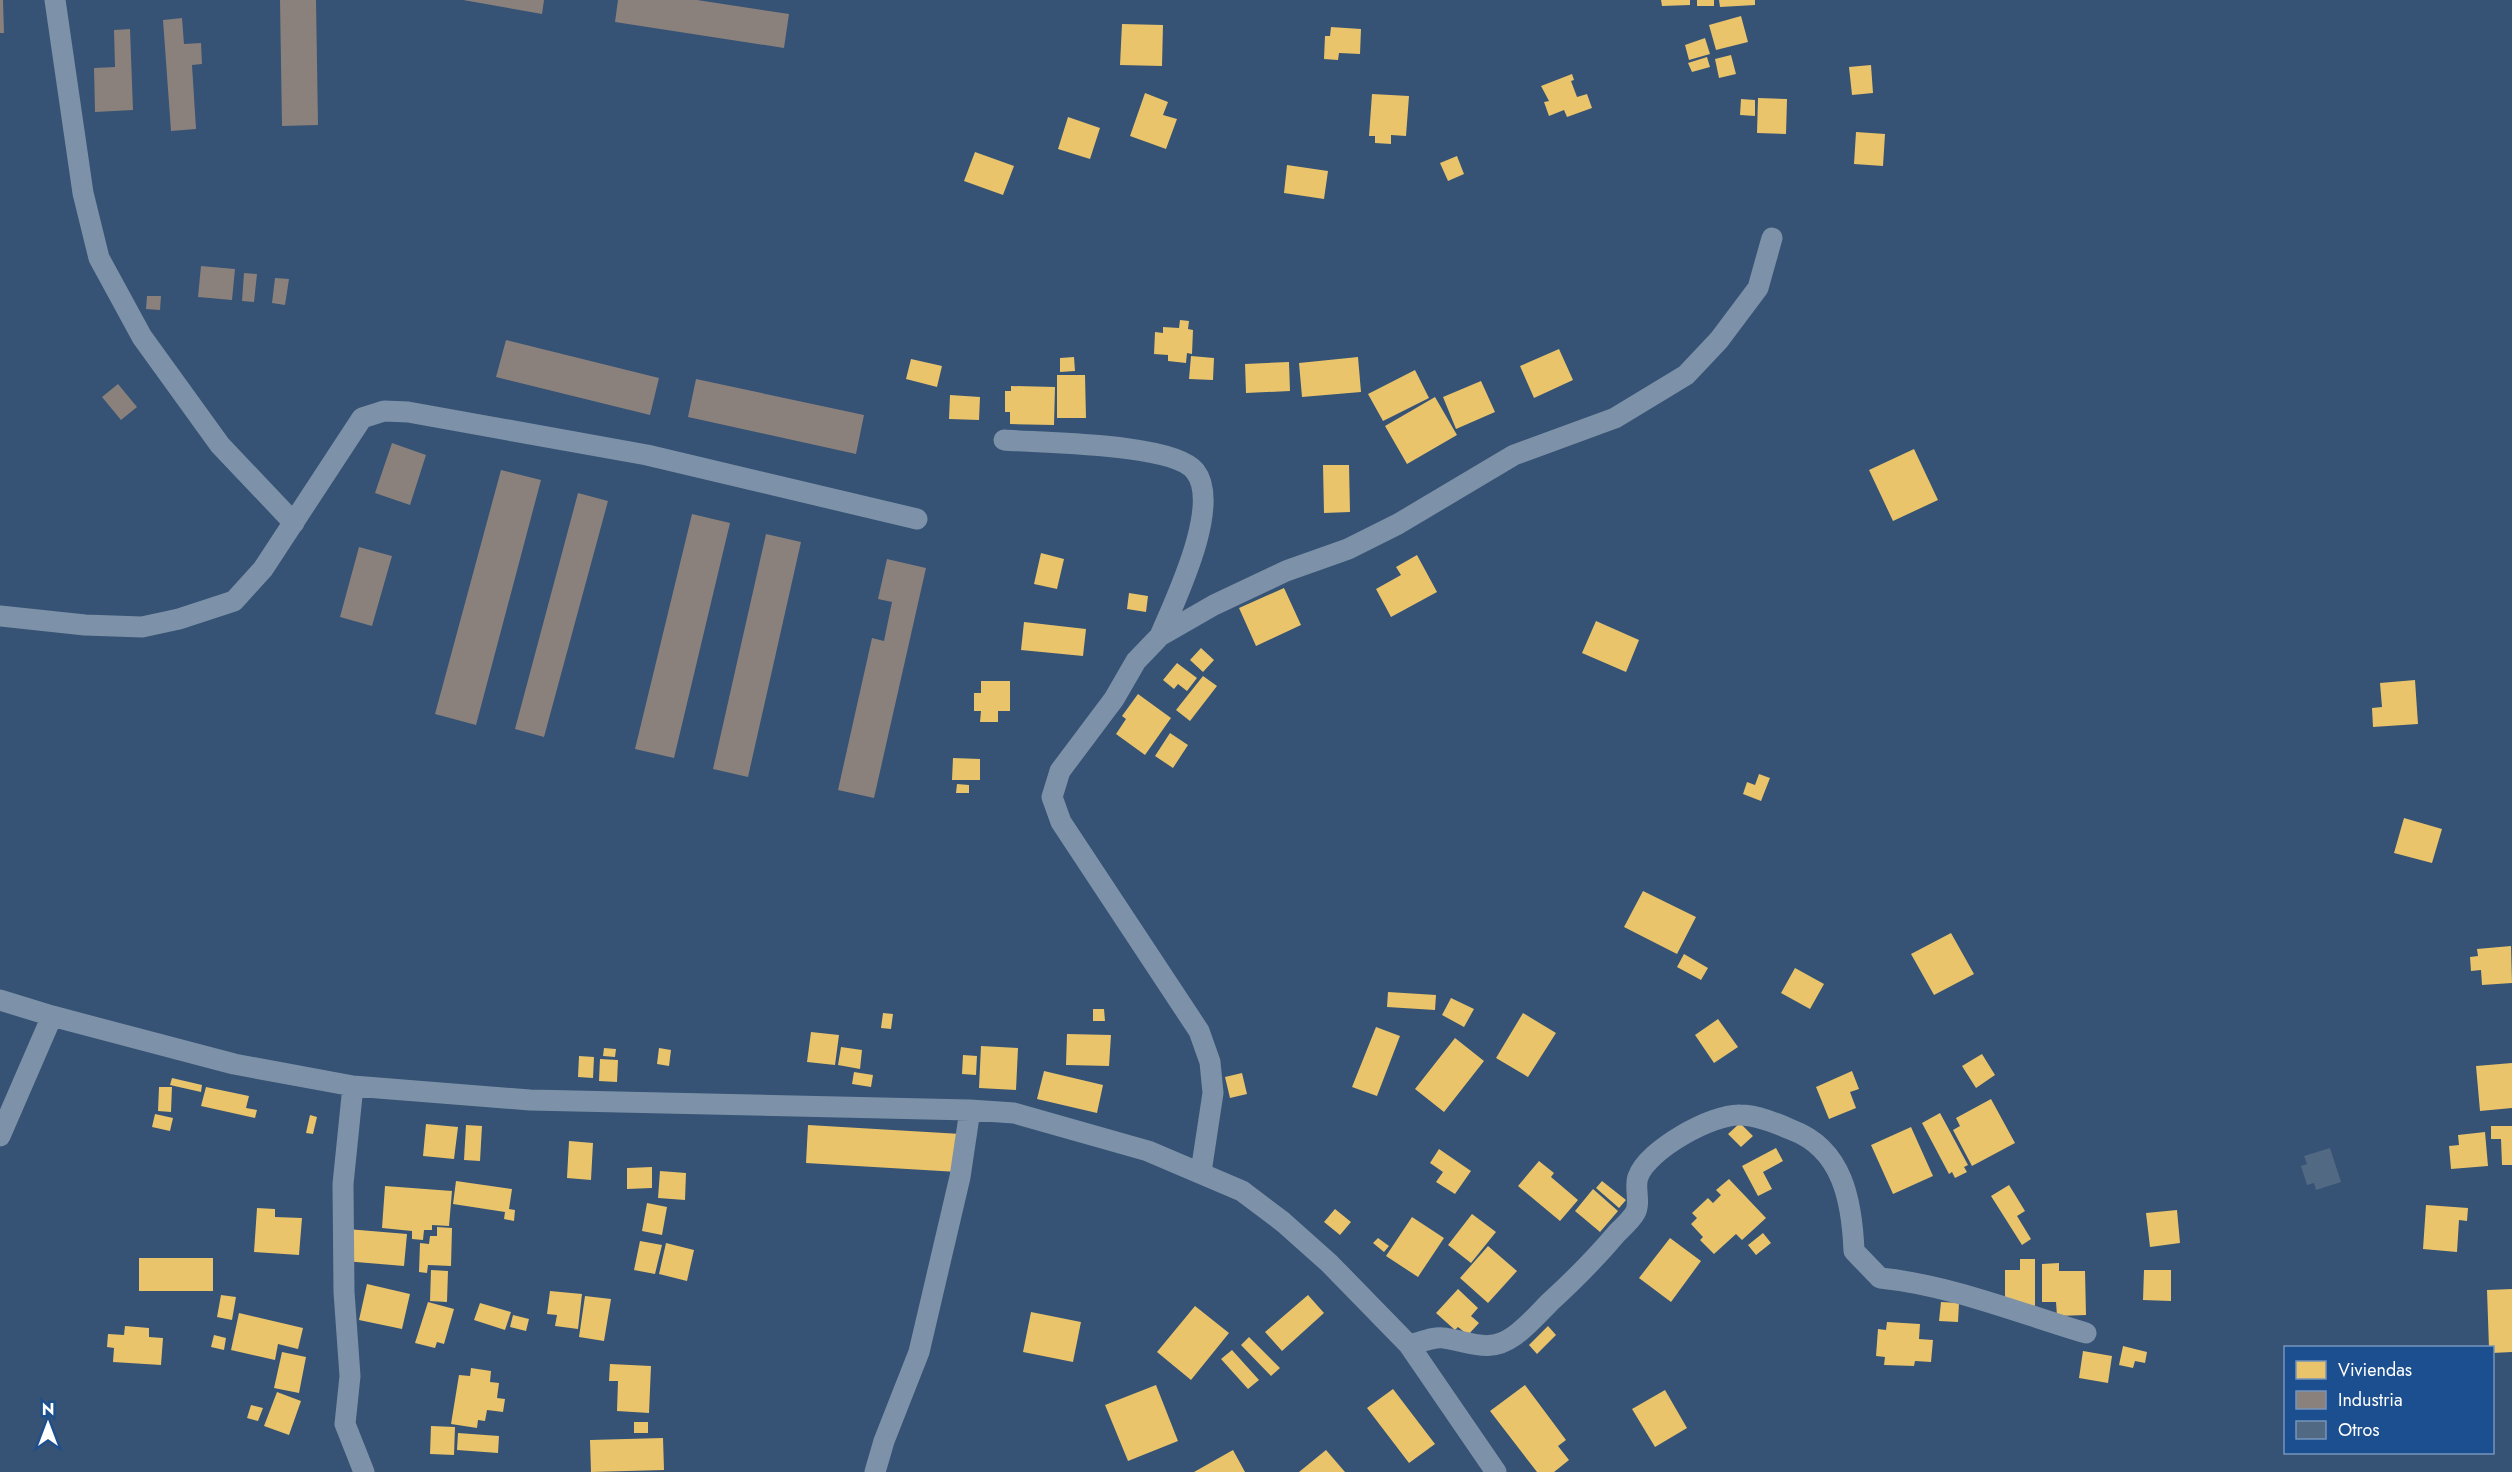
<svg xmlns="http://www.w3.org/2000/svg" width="2512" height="1472" font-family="Jost,sans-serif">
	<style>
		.homes { fill: #e9c46a }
		.industry { fill: #8a817c }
		.building { fill: #526984 }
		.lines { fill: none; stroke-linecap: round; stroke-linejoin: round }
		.minor { stroke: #7d92a8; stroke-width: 21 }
	</style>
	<rect width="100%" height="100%" fill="#365274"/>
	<path class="homes" d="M1661,0H1690V5L1662,6Z
		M1697,0H1714V6H1697Z
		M1719,0H1755V5L1720,7Z
		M1741,16L1748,42L1716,50L1709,25Z
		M1122,24L1163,25L1162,66L1120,65Z
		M1331,27L1361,29L1360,54L1339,53L1338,60L1324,59L1325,36H1330Z
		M1705,38L1710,54L1689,60L1685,45Z
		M1731,55L1736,74L1719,78L1715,59Z
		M1707,57L1710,67L1692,72L1688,63Z
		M1871,65L1873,93L1852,95L1849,67Z
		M1572,74L1574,80L1571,81L1577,97L1587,94L1592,108L1567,117L1564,110L1549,116L1544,102L1549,101L1541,86Z
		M1145,93L1168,102L1163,115L1177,119L1166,149L1130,136Z
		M1372,94L1409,96L1406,136L1391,135V144L1375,143V136H1369Z
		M1758,98L1787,99L1786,134L1757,133Z
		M1741,99L1755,100V116L1740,115Z
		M1068,117L1100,128L1090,159L1058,149Z
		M1856,132L1885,134L1883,166L1854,164Z
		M975,152L1014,166L1003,195L964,181Z
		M1457,156L1464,174L1448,181L1440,163Z
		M1287,165L1328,171L1324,199L1284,193Z
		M1180,320L1189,321L1188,329L1193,330L1192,354L1187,353L1186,363L1168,361V355L1154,354L1155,332L1163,333V327L1179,328Z
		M1559,349L1573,380L1534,398L1520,366Z
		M1191,356L1214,358L1213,380L1189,379Z
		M1074,357L1075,371L1060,372V358Z
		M1358,357L1361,392L1302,397L1299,363Z
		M911,359L942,366L937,387L906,379Z
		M1289,362L1290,391L1246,393L1245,364Z
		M1415,370L1429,398L1383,421L1368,394Z
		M1057,375H1085L1086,418H1057Z
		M1481,381L1495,412L1456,429L1443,397Z
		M1011,386L1055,387L1054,425L1010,424V412H1005V391H1011Z
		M950,395L980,397L979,420L949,419Z
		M1435,397L1457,435L1407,464L1385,426Z
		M1914,449L1938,500L1893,521L1869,470Z
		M1323,465H1349L1350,512L1324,513Z
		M1041,553L1064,559L1057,589L1034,584Z
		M1417,555L1437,592L1391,617L1376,589L1401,575L1396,567Z
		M1284,588L1301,625L1256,646L1239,608Z
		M1129,593L1148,596L1146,612L1127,609Z
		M1596,621L1639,640L1626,672L1582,653Z
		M1024,622L1086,629L1083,656L1021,650Z
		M1201,648L1214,660L1203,672L1190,660Z
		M1177,663L1197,678L1187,691L1178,684L1174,689L1163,680Z
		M1203,676L1217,686L1190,721L1176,710Z
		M2415,680L2418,724L2373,727L2372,708L2382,707L2380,683Z
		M981,681H1010V711H998V722H980L981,711H974V693H981Z
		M1138,694L1171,718L1145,755L1116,734L1126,719L1122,716Z
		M1170,733L1188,745L1173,768L1155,756Z
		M953,758L980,759V780H952Z
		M1759,774L1770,778L1761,801L1743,794L1747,782L1755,785Z
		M957,784L969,785V793H956Z
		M2404,818L2442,829L2432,863L2394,853Z
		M1643,891L1696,917L1677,954L1624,927Z
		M1951,933L1974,974L1934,995L1911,954Z
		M2511,946L2512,983L2482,985L2481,970L2471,971L2470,957L2478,956L2477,949Z
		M1684,954L1708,968L1701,980L1677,967Z
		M1795,968L1824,984L1810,1009L1781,993Z
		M1388,992L1436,995L1435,1010L1387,1007Z
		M1451,998L1474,1009L1464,1027L1442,1015Z
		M1093,1009H1104L1105,1021H1093Z
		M883,1013L893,1014L891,1029L881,1028Z
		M1523,1013L1556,1033L1528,1077L1496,1058Z
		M1718,1019L1738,1047L1714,1063L1695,1035Z
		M1376,1027L1400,1036L1377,1096L1352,1087Z
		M811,1032L839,1035L835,1065L807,1062Z
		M1067,1034L1111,1035L1109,1066L1066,1065Z
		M1455,1038L1484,1061L1444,1112L1415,1089Z
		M981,1046L1018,1048L1016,1090L979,1088Z
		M841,1047L862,1050L860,1069L838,1065Z
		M604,1048L616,1049L615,1057L603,1056Z
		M659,1048L671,1050L669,1066L657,1064Z
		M1982,1054L1995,1075L1976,1088L1962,1066Z
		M963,1055L977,1056L976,1075L962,1074Z
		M579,1056L594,1057L593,1078L578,1077Z
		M600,1059L618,1060L617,1082L599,1081Z
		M2512,1063V1108L2480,1111L2476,1066Z
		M1044,1071L1103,1085L1097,1113L1037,1099Z
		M1852,1071L1859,1089L1850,1092L1856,1108L1829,1119L1816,1087Z
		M854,1072L873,1075L871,1087L852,1084Z
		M1242,1073L1247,1094L1230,1098L1225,1077Z
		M172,1078L202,1085L201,1092L170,1085Z
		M159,1087H172L171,1112L158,1111Z
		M206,1087L249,1096L246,1108L257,1110L255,1118L201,1106Z
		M1991,1099L2015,1143L1972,1166L1953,1130L1960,1126L1956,1118Z
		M1940,1113L1968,1165L1964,1167L1967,1172L1955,1178L1952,1172L1949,1174L1922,1123Z
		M155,1114L173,1118L170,1131L152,1127Z
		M310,1115L317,1117L313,1134L306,1133Z
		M1740,1123L1753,1136L1741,1147L1728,1134Z
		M426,1124L458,1127L454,1159L423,1156Z
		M466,1125L482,1126L480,1161L464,1160Z
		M808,1125L961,1134L958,1172L806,1163Z
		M2491,1126H2512V1165H2502L2501,1139H2491Z
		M1911,1127L1933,1176L1893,1194L1871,1145Z
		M2485,1132L2488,1166L2451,1169L2449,1146L2459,1145L2458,1135Z
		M569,1141L593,1143L591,1180L567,1178Z
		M1776,1148L1783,1161L1763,1172L1772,1189L1758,1196L1742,1166Z
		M1439,1149L1471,1171L1455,1194L1436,1182L1443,1172L1430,1163Z
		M1539,1161L1554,1173L1551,1177L1578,1200L1560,1221L1518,1186Z
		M652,1167V1188L627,1189V1168Z
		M660,1171L686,1173L685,1200L658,1198Z
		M1729,1179L1766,1218L1742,1240L1736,1234L1714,1254L1700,1240L1703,1237L1691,1224L1697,1218L1692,1213L1708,1198L1713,1203L1721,1195L1716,1190Z
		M456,1181L512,1189L509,1209L515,1210L514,1221L504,1219L505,1212L453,1204Z
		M1602,1181L1626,1200L1619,1208L1596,1188Z
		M2009,1185L2025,1211L2017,1216L2031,1239L2022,1245L1991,1196Z
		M385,1186L452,1191L449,1226L432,1225V1230H424L423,1240L412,1239V1231L382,1228Z
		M1593,1189L1618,1211L1600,1232L1575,1211Z
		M647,1203L667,1207L662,1235L642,1231Z
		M2426,1205L2468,1208L2467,1221L2459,1220L2457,1252L2423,1249Z
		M257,1208L275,1209V1217L302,1218L299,1255L254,1252Z
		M1335,1209L1351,1222L1340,1235L1324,1222Z
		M2177,1210L2180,1243L2150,1247L2146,1213Z
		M1472,1214L1496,1232L1471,1263L1448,1245Z
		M1412,1217L1444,1238L1418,1277L1386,1256Z
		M437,1227L452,1228L451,1266L428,1265L427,1273L419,1272L420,1243L429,1244L430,1236H437Z
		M347,1229L407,1234L404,1266L344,1261Z
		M1763,1233L1771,1243L1756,1255L1748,1245Z
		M1378,1238L1389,1246L1384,1252L1373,1243Z
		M1670,1238L1701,1261L1671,1302L1639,1278Z
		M640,1241L662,1245L655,1274L634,1270Z
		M666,1243L694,1250L687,1281L659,1274Z
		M1488,1246L1517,1271L1488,1303L1460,1278Z
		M139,1258H213V1291H139Z
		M2020,1259H2035V1307L2005,1303V1270H2020Z
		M2059,1263V1271H2085L2086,1315L2057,1316L2056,1302H2042V1264Z
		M431,1270L448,1271L447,1302L430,1301Z
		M2144,1270H2171V1301L2143,1300Z
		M367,1284L410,1294L402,1329L359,1320Z
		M1458,1289L1478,1308L1471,1316L1479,1323L1468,1335L1458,1327L1455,1330L1436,1313Z
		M2512,1289V1352L2492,1353V1348H2489L2487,1290Z
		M550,1291L582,1294L578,1329L555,1326L557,1315L547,1314Z
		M221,1295L236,1297L232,1320L217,1317Z
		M1308,1295L1324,1313L1282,1351L1265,1332Z
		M585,1296L611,1299L604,1341L579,1337Z
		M428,1302L454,1309L444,1344L437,1342L435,1348L415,1343Z
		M1941,1302L1959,1303L1958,1322L1939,1321Z
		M480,1303L511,1312L505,1330L474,1320Z
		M1195,1306L1229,1333L1191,1380L1157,1352Z
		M1031,1312L1081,1322L1073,1362L1023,1352Z
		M239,1313L303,1328L298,1349L278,1344L275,1360L231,1350Z
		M513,1315L529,1319L526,1331L510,1327Z
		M1887,1322L1920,1324L1919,1339L1933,1340L1931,1362L1915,1361L1914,1366L1884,1365L1885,1357L1876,1356L1878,1329L1886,1330Z
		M125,1326L149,1328V1337L163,1338L161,1365L113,1362L114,1348L107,1347L108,1334L124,1335Z
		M1548,1326L1556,1335L1537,1354L1529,1345Z
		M214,1335L226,1338L224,1350L211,1347Z
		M1249,1337L1280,1368L1271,1376L1241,1345Z
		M2123,1346L2147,1352L2145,1363L2135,1361L2133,1368L2119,1365Z
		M1232,1350L1259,1380L1248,1389L1221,1359Z
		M2083,1351L2112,1356L2108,1383L2079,1378Z
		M282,1352L306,1357L299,1393L274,1388Z
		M610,1364L651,1366L649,1413L617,1411L618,1381H609Z
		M471,1368L491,1371L490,1382L499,1383L497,1398L505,1399L503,1412L487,1410L485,1421L478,1420L477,1428L451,1424L459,1375L470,1376Z
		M1156,1385L1178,1441L1128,1461L1105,1405Z
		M1525,1385L1566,1440L1558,1446L1569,1460L1554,1472H1537L1490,1411Z
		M1393,1389L1435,1444L1409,1463L1367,1408Z
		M1665,1390L1687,1428L1655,1447L1632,1409Z
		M277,1392L301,1401L289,1435L264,1426Z
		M251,1405L263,1408L258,1421L247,1418Z
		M634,1422H648V1433H634Z
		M431,1426L455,1427L454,1455L430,1454Z
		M458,1433L499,1436L498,1453L457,1450Z
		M663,1438L664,1470L591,1472L590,1440Z
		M1233,1450L1245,1472H1194Z
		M1326,1450L1345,1472H1299Z"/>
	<path class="industry" d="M0,0H3L4,33H0Z
		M280,0H316L318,125L282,126Z
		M463,0H544L542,14Z
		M618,0H697L789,14L784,48L615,22Z
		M182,18L184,44L201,43L202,64L192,65L196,129L171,131L163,20Z
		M130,29L133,110L95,112L94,68L115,67L114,30Z
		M201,266L235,269L232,300L198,297Z
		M244,273L257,274L254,302L242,301Z
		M275,278L289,279L285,305L272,303Z
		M147,296H161L160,310L146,309Z
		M506,340L659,378L650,415L496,377Z
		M696,379L864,415L856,454L688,417Z
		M118,384L137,407L121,420L102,397Z
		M392,443L426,455L410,505L375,493Z
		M501,470L541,480L476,725L435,714Z
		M578,493L608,501L544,737L515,729Z
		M692,514L730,523L674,758L635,749Z
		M766,534L801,542L748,777L713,769Z
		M359,547L392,556L372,626L340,617Z
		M887,559L926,568L874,798L838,790L872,638L884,641L892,602L878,599Z"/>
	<path class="building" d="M2330,1148L2341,1182L2316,1190L2314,1183L2307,1185L2301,1166L2307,1164L2304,1156Z"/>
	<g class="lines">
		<path class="minor" d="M55,0L83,193L99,258L142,337L220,445L294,523
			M1004,440C1041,443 1174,443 1195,471C1222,505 1175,600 1160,636
			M0,616L85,625L142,627L179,619L234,601L263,569L362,418L384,411L408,412L647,455L917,519
			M0,1000L52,1016L234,1064L353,1086L530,1100L970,1110L1014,1113L1148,1151L1242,1191L1283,1222L1329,1263L1409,1345L1496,1472
			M353,1086L343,1184L344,1292L350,1376L345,1424L364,1472
			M0,1136L52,1016
			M1201,1172L1213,1093L1210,1062L1199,1031L1061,822L1052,797L1060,771L1114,699L1136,661L1160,636L1214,605L1286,571L1348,549L1398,524L1514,455L1615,418L1686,375L1719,340L1758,288L1772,238
			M1409,1345C1419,1343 1434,1336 1444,1338C1471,1342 1489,1354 1514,1336C1527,1327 1539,1313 1550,1302C1574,1280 1596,1258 1617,1233C1623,1227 1631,1220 1635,1213C1641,1203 1634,1187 1638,1177C1647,1150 1712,1114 1740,1115C1757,1115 1776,1123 1792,1130C1843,1149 1852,1202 1854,1251L1880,1278C1950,1285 2019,1313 2086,1333
			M875,1472L884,1441L919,1352L960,1177L970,1110"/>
	</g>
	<rect x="2284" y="1346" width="210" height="108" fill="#1b4f8f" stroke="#7695bc" stroke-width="1.5"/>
	<rect x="2296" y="1361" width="30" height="18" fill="#e9c46a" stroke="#7695bc" stroke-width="1.5"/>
	<text x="2338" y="1376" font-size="18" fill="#ffffff">Viviendas</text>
	<rect x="2296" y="1391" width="30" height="18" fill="#8a817c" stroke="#7695bc" stroke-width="1.5"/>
	<text x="2338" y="1406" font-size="18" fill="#ffffff">Industria</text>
	<rect x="2296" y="1421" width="30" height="18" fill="#526984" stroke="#7695bc" stroke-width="1.5"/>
	<text x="2338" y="1436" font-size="18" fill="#ffffff">Otros</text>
	<g transform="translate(48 1424)" stroke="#1b4f8f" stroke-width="4.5" paint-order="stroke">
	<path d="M0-4.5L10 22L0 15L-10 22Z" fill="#ffffff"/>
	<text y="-9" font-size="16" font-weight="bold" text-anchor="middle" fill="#ffffff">N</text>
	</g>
</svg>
